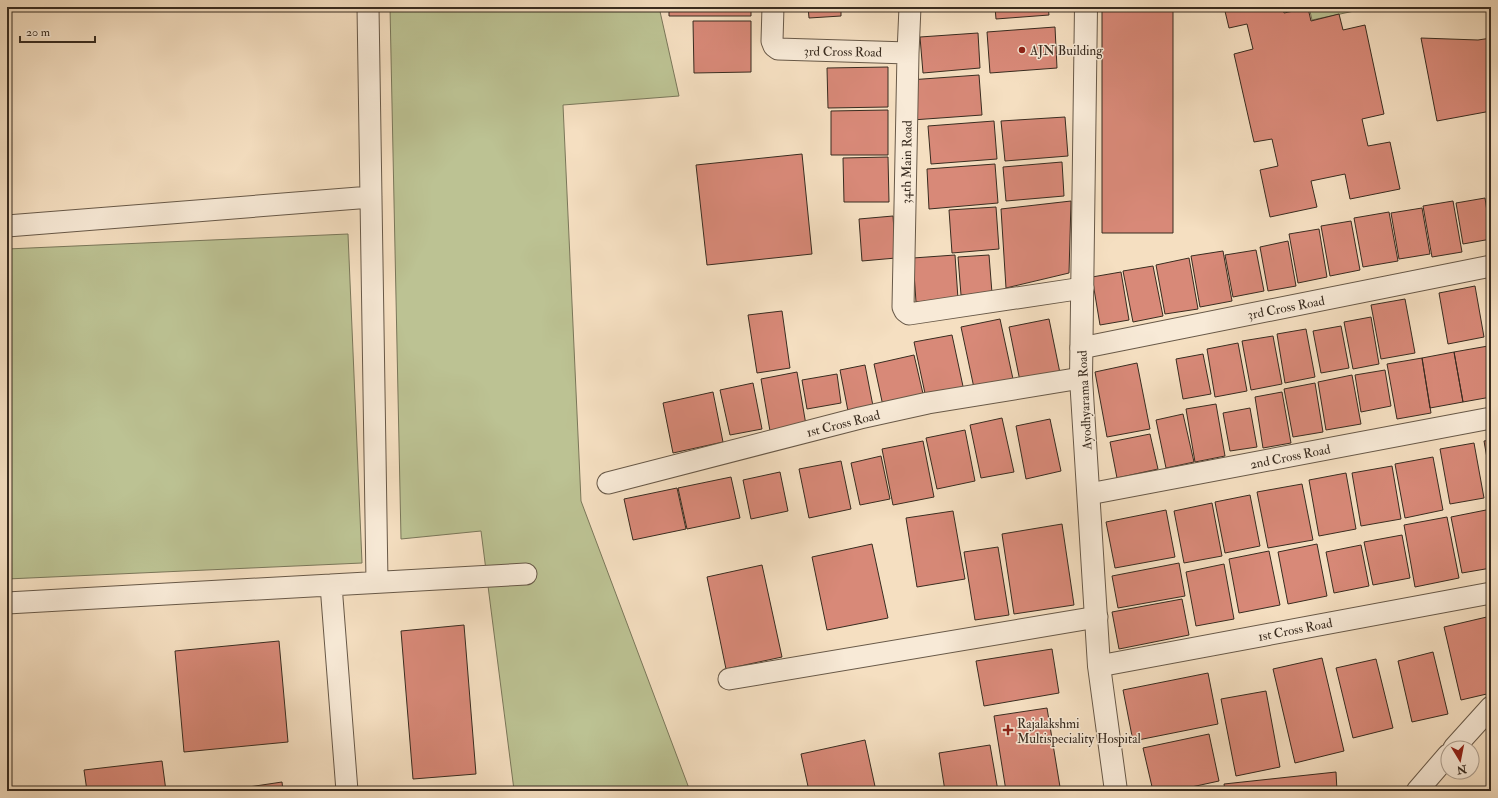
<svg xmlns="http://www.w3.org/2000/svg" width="1498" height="798" font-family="'IM FELL Double Pica',serif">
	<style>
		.green { fill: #bcc293; stroke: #7a775a }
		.building { fill: #d88978; stroke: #392c20 }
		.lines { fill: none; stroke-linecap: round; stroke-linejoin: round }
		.minor-casing { stroke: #685948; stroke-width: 23 }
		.tertiary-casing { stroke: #685948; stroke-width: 24 }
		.minor { stroke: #f8ead7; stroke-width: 21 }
		.tertiary { stroke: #f8ead7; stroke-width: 22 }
		.poi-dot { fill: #8f2418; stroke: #f8ead7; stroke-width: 1.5 }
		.labels { text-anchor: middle; stroke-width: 3; stroke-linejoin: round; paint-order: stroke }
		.poi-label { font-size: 13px; fill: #392c20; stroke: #f8ead7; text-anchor: start }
		.street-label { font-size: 13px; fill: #392c20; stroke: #f8ead7 }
	</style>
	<rect width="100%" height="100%" fill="#f5dfc1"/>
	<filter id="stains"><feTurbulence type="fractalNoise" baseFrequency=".005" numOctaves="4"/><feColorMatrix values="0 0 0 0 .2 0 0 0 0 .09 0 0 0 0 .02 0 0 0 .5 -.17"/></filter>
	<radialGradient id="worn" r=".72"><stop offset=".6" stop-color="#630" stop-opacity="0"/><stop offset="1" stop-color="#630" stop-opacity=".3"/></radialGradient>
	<path class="green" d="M390,7H659L679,96L563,105L581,501L690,791H506L514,790L481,531L401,539Z
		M1309,7H1373L1312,20Z
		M348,234L362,563L7,579V249Z"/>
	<path class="building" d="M669,7H751V16H669Z
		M808,7H841V16L809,18Z
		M995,7H1048L1049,15L996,19Z
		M1102,7H1173V233H1102Z
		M1224,7H1283L1284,13L1308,8L1311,21L1339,14L1343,30L1365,25L1384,114L1362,119L1368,146L1390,142L1400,189L1350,199L1345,174L1311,181L1317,207L1270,217L1260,170L1278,166L1272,139L1254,142L1234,54L1253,49L1247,24L1229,28Z
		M693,21H751V72L694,73Z
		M1055,27L1057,68L990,73L987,32Z
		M978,33L980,68L923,73L920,37Z
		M1421,38L1478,40L1491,38V111L1437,121Z
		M888,67V107L828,108L827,68Z
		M979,75L982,115L912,120L909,80Z
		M888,110V155H831V111Z
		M1065,117L1068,156L1005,161L1001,121Z
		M994,121L997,159L931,164L928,126Z
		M802,154L812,254L707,265L696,165Z
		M888,157L889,202H844L843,158Z
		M1062,162L1064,196L1006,201L1003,167Z
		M995,164L998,203L929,209L927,169Z
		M1491,193V219L1487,194Z
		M1485,198L1491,239L1463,244L1456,203Z
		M1071,201L1069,273L1006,288L1001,209Z
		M1453,201L1462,252L1432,257L1423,206Z
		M996,207L999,249L952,253L949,210Z
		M1422,208L1430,254L1399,259L1391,213Z
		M1389,212L1398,261L1363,267L1354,218Z
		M893,216L896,258L862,261L859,219Z
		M1351,221L1360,270L1330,276L1321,226Z
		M1319,229L1327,277L1298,283L1289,234Z
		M1288,241L1296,286L1268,291L1260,247Z
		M1256,250L1264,291L1233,297L1225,255Z
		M1223,251L1232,301L1200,307L1191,256Z
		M955,255L958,299L916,302L913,258Z
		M989,255L992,293L961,295L958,257Z
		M1189,258L1198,309L1165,314L1156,265Z
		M1153,266L1163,316L1133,322L1123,271Z
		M1121,272L1129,320L1100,325L1092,277Z
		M1475,286L1484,337L1448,344L1439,293Z
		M1405,299L1415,353L1381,359L1371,305Z
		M782,311L790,368L757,373L748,315Z
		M1371,317L1379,364L1353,369L1344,322Z
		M1000,319L1013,379L974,388L961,327Z
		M1049,319L1061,378L1021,386L1009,327Z
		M1341,326L1349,368L1321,373L1313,331Z
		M1306,329L1315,377L1285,383L1277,334Z
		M952,335L964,391L926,398L914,342Z
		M1273,336L1282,384L1251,390L1242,341Z
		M1238,343L1247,391L1215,397L1207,349Z
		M1488,346L1491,363V397L1463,402L1454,352Z
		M1454,352L1463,402L1430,408L1422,358Z
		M1203,354L1211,394L1183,399L1176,359Z
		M914,355L924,398L883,406L874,364Z
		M1422,358L1431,413L1397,419L1387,364Z
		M1137,363L1150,429L1107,437L1095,372Z
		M865,365L873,406L848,411L840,370Z
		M1385,370L1391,406L1361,412L1355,375Z
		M797,372L806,425L770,431L761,379Z
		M837,374L841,403L807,409L802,380Z
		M1352,375L1361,424L1326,430L1318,382Z
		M753,383L762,429L730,435L720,390Z
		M1315,383L1323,432L1293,437L1284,389Z
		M713,392L723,442L673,453L663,403Z
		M1282,392L1291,443L1263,448L1255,397Z
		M1216,404L1225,456L1195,462L1186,409Z
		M1250,408L1257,447L1230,451L1223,413Z
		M1183,414L1194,462L1166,468L1156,420Z
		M1002,418L1014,472L981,478L970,425Z
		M1050,419L1061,471L1026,479L1016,426Z
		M965,430L975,481L937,489L926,438Z
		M1150,434L1158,469L1117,478L1110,442Z
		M1491,440V481L1484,441Z
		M923,441L934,497L893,505L882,449Z
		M1474,443L1484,498L1450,504L1440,449Z
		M881,456L890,499L860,505L851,463Z
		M1433,457L1443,510L1405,518L1395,464Z
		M841,461L851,509L809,518L799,469Z
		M1392,466L1401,519L1361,526L1352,473Z
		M780,472L788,511L751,519L743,480Z
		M1346,473L1356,529L1319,536L1309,480Z
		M731,477L740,518L687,529L678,488Z
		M1302,484L1313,540L1268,548L1257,492Z
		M677,488L686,529L633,540L624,499Z
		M1250,495L1260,546L1225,553L1215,502Z
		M1212,503L1222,556L1184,563L1174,511Z
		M1491,509V568L1462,573L1451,517Z
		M1166,510L1175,557L1115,568L1106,522Z
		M953,511L965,579L917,587L906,518Z
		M1447,517L1459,578L1415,587L1404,525Z
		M1062,524L1074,605L1014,614L1002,534Z
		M1402,535L1410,578L1373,585L1364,542Z
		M872,544L888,618L827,630L812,557Z
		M1317,544L1327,596L1288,604L1278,552Z
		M1361,545L1369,586L1334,593L1326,552Z
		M998,547L1009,615L975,620L964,552Z
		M1269,551L1280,605L1239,613L1229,559Z
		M1179,563L1185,596L1118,608L1112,576Z
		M1224,564L1234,619L1196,626L1186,572Z
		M762,565L782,657L726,669L707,577Z
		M1182,599L1189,635L1119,649L1112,612Z
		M1491,616V693L1461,700L1444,627Z
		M464,625L476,774L413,779L401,631Z
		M279,641L288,742L184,752L175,651Z
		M1052,649L1059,693L984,706L976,661Z
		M1433,652L1448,714L1412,722L1398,661Z
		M1322,658L1344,751L1295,763L1273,669Z
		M1376,659L1393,728L1353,738L1336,668Z
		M1208,673L1218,724L1133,741L1123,690Z
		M1266,691L1280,767L1236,776L1221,699Z
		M1047,708L1060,787L1039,791H1006L994,716Z
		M1209,734L1219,781L1173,791H1153L1143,748Z
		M865,740L876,791H809L801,754Z
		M990,745L998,791H945L939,753Z
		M162,761L166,791H87L84,770Z
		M1336,772L1337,791H1225L1224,784Z
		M282,782L283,791H222Z"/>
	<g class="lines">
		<defs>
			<path id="minor" d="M368,7L377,582
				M773,7L772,41L774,46L778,49L908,53
				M910,7L908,53L903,307L905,311L909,314L1083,288
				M7,226L371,197
				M1081,348L1491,266
				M608,483L860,418L928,403L1081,378
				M1089,494L1491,418
				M331,585L347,791
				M7,603L526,574
				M1099,666L1491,593
				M729,679L1097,617
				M1454,748L1491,707
				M1417,791L1448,755"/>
			<path id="tertiary" d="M1086,7L1081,378L1099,666L1116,791"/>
		</defs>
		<use href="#minor" class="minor-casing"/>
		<use href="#tertiary" class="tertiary-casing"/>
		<use href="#minor" class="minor"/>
		<use href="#tertiary" class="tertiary"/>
	</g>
	<g class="poi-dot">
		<circle cx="1022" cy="50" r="4"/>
		<path d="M1006 724h4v4h4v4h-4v4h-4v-4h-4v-4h4z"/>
	</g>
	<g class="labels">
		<g class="poi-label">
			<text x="1030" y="55">AJN Building</text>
			<text x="1017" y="728">Rajalakshmi<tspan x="1017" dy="15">Multispeciality Hospital</tspan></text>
		</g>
		<g class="street-label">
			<text transform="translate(843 51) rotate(1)" y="5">3rd Cross Road</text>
			<text transform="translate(906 162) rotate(-89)" y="5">34th Main Road</text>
			<text transform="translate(1286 307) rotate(-11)" y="5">3rd Cross Road</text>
			<text transform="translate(1084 400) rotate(-93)" y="5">Ayodhyarama Road</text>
			<text transform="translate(843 423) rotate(-14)" y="5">1st Cross Road</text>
			<text transform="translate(1290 456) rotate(-11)" y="5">2nd Cross Road</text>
			<text transform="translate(1295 629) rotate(-11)" y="5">1st Cross Road</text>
		</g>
	</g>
	<rect width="1498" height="798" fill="none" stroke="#f5dfc1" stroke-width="24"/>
	<rect x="8" y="8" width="1482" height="782" fill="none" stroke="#392c20" stroke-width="2"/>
	<rect x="12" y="12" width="1474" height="774" fill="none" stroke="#392c20"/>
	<g transform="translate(1460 760) rotate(170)"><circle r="19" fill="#f8ead7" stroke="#ac9e8e"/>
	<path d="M0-3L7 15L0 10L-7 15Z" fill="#8f2418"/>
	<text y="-6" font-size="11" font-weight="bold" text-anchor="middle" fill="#392c20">N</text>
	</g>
	<path d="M20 36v6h75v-6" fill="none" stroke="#392c20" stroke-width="2"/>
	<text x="26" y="36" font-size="12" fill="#392c20" stroke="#f8ead7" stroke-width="3" paint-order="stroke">20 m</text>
	<rect width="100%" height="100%" filter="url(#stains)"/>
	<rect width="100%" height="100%" fill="url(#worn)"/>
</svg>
